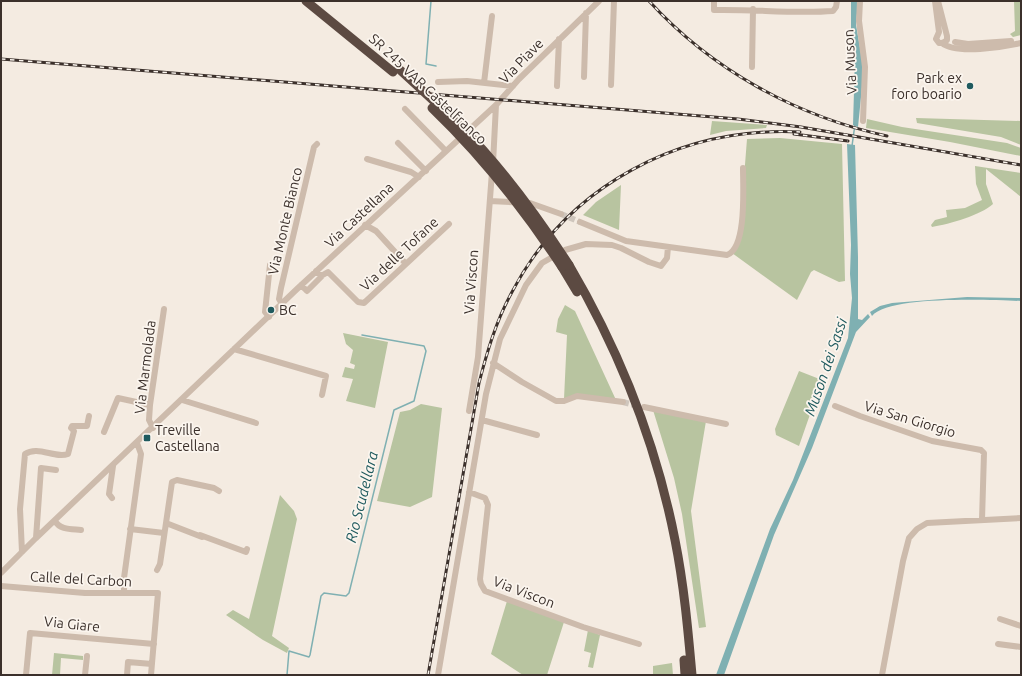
<svg xmlns="http://www.w3.org/2000/svg" width="1022" height="676" font-family="Ubuntu,sans-serif">
	<style>
		.green { fill: #b8c4a0 }
		.water { fill: #7fb0b2 }
		.lines { fill: none; stroke-linecap: round; stroke-linejoin: round }
		.stream { stroke: #7fb0b2; stroke-width: 1.5 }
		.minor-tunnel { stroke: #cfc6bd; stroke-width: 6; stroke-dasharray: 6 3; stroke-linecap: butt }
		.minor { stroke: #cdbbac; stroke-width: 6 }
		.highway { stroke: #5c4a42; stroke-width: 9 }
		.rail-casing { stroke: #3b302b; stroke-width: 3 }
		.rail { stroke: #fbf5ee; stroke-width: 1.5; stroke-dasharray: 4.5; stroke-linecap: butt }
		.highway-bridge { stroke: #5c4a42; stroke-width: 9 }
		.poi-dot { fill: #1f5a5e; stroke: #fbf5ee; stroke-width: 1.5 }
		.labels { text-anchor: middle; stroke-width: 3.5; stroke-linejoin: round; paint-order: stroke }
		.street-label { font-size: 14px; fill: #3b302b; stroke: #fbf5ee }
		.poi-label { font-size: 14px; fill: #3b302b; stroke: #fbf5ee; text-anchor: start }
		.water-label { font-size: 15px; font-style: italic; fill: #1f5a5e; stroke: #fbf5ee }
	</style>
	<rect width="100%" height="100%" fill="#f4ebe1"/>
	<path class="green" d="M1014,1H1021V35L1013,37L1010,34L1015,31Z
		M916,118L1021,121V145L1001,137L917,123Z
		M867,119L902,127L1007,143L1021,148V156L950,142L866,128Z
		M712,121L767,125L766,128L726,131L710,135Z
		M780,138L842,144L845,281L839,282L814,270L811,272L797,300L732,253L739,241L747,139Z
		M975,166L1021,173V197L986,169V184L993,204C981,215 950,224 932,227L931,225L935,220L947,217L946,210L965,208L982,200L976,184Z
		M621,185L619,230L583,215L596,202Z
		M565,305L575,311L616,400L588,396L564,399L567,335L556,332L558,319Z
		M343,333L388,342L375,408L346,401L353,379L342,377L345,367L354,369L355,365L350,363L353,350L346,344Z
		M799,371L822,380L799,446L776,435L775,429Z
		M421,404L442,408L432,497L410,507L377,501L400,412L410,410Z
		M653,410L706,421L691,511L706,627L699,628L682,514L674,478Z
		M280,495L294,511L297,519L272,636L289,648L287,653L263,640L226,615L233,610L249,619Z
		M507,601L564,622L547,675H523L491,654Z
		M588,630L600,635L593,668L588,667L591,653L584,651Z
		M54,653L83,656V660L61,658L60,675H52Z
		M672,663L673,675H653V666Z"/>
	<path class="water" d="M851,1H858L856,25L862,59L863,77L858,127L853,125L855,57L851,29Z
		M847,144L855,145L858,257V319L862,320L868,314L870,317L856,332L812,448L774,535L724,675H716L770,529L793,480L848,338L852,298L850,274L851,245Z
		M967,297L1021,298V301C993,300 889,295 872,316L870,312L880,306L892,303Z"/>
	<g class="lines">
		<path class="stream" d="M431,1L426,64L436,66
			M852,146L855,124
			M287,675L289,651L309,657L310,655L321,596L324,593L346,596L349,593L394,410L414,401L426,351L424,346L362,335"/>
		<path class="minor-tunnel" d="M561,214L580,222
			M623,402L638,406"/>
		<path class="minor" d="M714,1V10C754,9 794,14 833,11L836,7L837,1
			M860,1L859,21L865,67L863,121
			M935,1L939,32L936,39L939,43H943L947,40V36L938,1
			M955,42L968,44L1011,41
			M942,43C956,55 1003,47 1021,43
			M752,67L753,9
			M584,77L586,13
			M438,82L467,81L513,86
			M484,83L492,16
			M611,85L614,1
			M557,86L559,39
			M405,109L446,151
			M398,143L426,171
			M367,159L411,172L419,177
			M493,163L496,105
			M490,201L530,203L561,214
			M580,222L626,241L727,255C747,248 743,187 743,168
			M365,225L376,231L406,264
			M316,271L321,276L328,272L358,302L364,303L449,224
			M301,285L307,291L322,276
			M282,304L279,299L281,288L314,147L317,144
			M269,317L265,312L270,265
			M234,349L326,376L322,395
			M493,363L522,382L556,401H564L577,396L623,402
			M182,400L256,423
			M835,406L860,416L932,441L981,450L984,453L982,520
			M644,407L726,424
			M469,411L478,357L492,172
			M482,420L537,435
			M153,428L149,420L150,405L164,309
			M104,432L118,398L150,405
			M469,492L485,498L488,505L480,579L481,584L485,591L583,627L639,644
			M112,498L109,494L113,466
			M55,521C60,530 71,529 81,530
			M166,523L202,537
			M130,529L164,533
			M200,535L246,552L247,549
			M36,538L41,468L56,470
			M22,552L20,509L25,454C38,445 55,459 68,454L74,431L71,428L72,426H87L89,416
			M157,570L160,564L172,482L177,480L214,488L219,491
			M1,573L36,538L297,289L496,105L519,79L599,1
			M1,586L85,593H158L151,675
			M124,593V578L141,454L137,443
			M1000,619L1021,626
			M998,644L1021,647
			M26,675L30,633L154,644
			M85,675L87,656
			M127,675L128,662L152,664
			M438,675L486,394L500,339L526,285L542,263L565,250L586,244L612,245L621,248L649,262L661,266L667,258L668,247
			M882,675L903,561L909,538L917,529L927,523L1021,518"/>
		<path class="highway" d="M306,1L393,72
			M569,265C619,350 656,443 675,540C684,585 688,630 692,675
			M562,267L577,292
			M684,660L685,675"/>
		<defs>
			<path id="rail" d="M649,1C712,70 796,116 887,136
				M1,59L738,119L801,127L1021,165
				M794,134L848,141
				M428,675L479,383C487,352 496,321 512,292C568,185 681,126 800,132"/>
		</defs>
		<use href="#rail" class="rail-casing"/>
		<use href="#rail" class="rail"/>
		<path class="highway-bridge" d="M398,68C427,95 457,121 483,150C515,186 543,225 569,265
			M432,108C482,156 524,209 562,267"/>
	</g>
	<g class="poi-dot">
		<circle cx="970" cy="86" r="4"/>
		<circle cx="271" cy="310" r="4"/>
		<rect x="143" y="434" width="8" height="8" rx="2"/>
	</g>
	<g class="labels">
		<g class="street-label">
			<text transform="translate(521 61) rotate(-46)" y="5">Via Piave</text>
			<text transform="translate(850 62) rotate(-93)" y="5">Via Muson</text>
			<text transform="translate(428 89) rotate(43)" y="5">SR 245 VAR Castelfranco</text>
			<text transform="translate(359 215) rotate(-43)" y="5">Via Castellana</text>
			<text transform="translate(285 221) rotate(-77)" y="5">Via Monte Bianco</text>
			<text transform="translate(399 254) rotate(-43)" y="5">Via delle Tofane</text>
			<text transform="translate(471 282) rotate(-86)" y="5">Via Viscon</text>
			<text transform="translate(145 367) rotate(-83)" y="5">Via Marmolada</text>
			<text transform="translate(910 419) rotate(17)" y="5">Via San Giorgio</text>
			<text transform="translate(81 579) rotate(3)" y="5">Calle del Carbon</text>
			<text transform="translate(524 592) rotate(21)" y="5">Via Viscon</text>
			<text transform="translate(72 624) rotate(6)" y="5">Via Giare</text>
		</g>
		<g class="poi-label">
			<text x="962" y="83" text-anchor="end">Park ex<tspan x="962" dy="16">foro boario</tspan></text>
			<text x="279" y="315">BC</text>
			<text x="155" y="435">Treville<tspan x="155" dy="16">Castellana</tspan></text>
		</g>
		<g class="water-label">
			<text transform="translate(826 367) rotate(-71)" y="5">Muson dei Sassi</text>
			<text transform="translate(362 497) rotate(-76)" y="5">Rio Scudellara</text>
		</g>
	</g>
	<rect width="1022" height="676" fill="none" stroke="#3b302b" stroke-width="4"/>
</svg>
